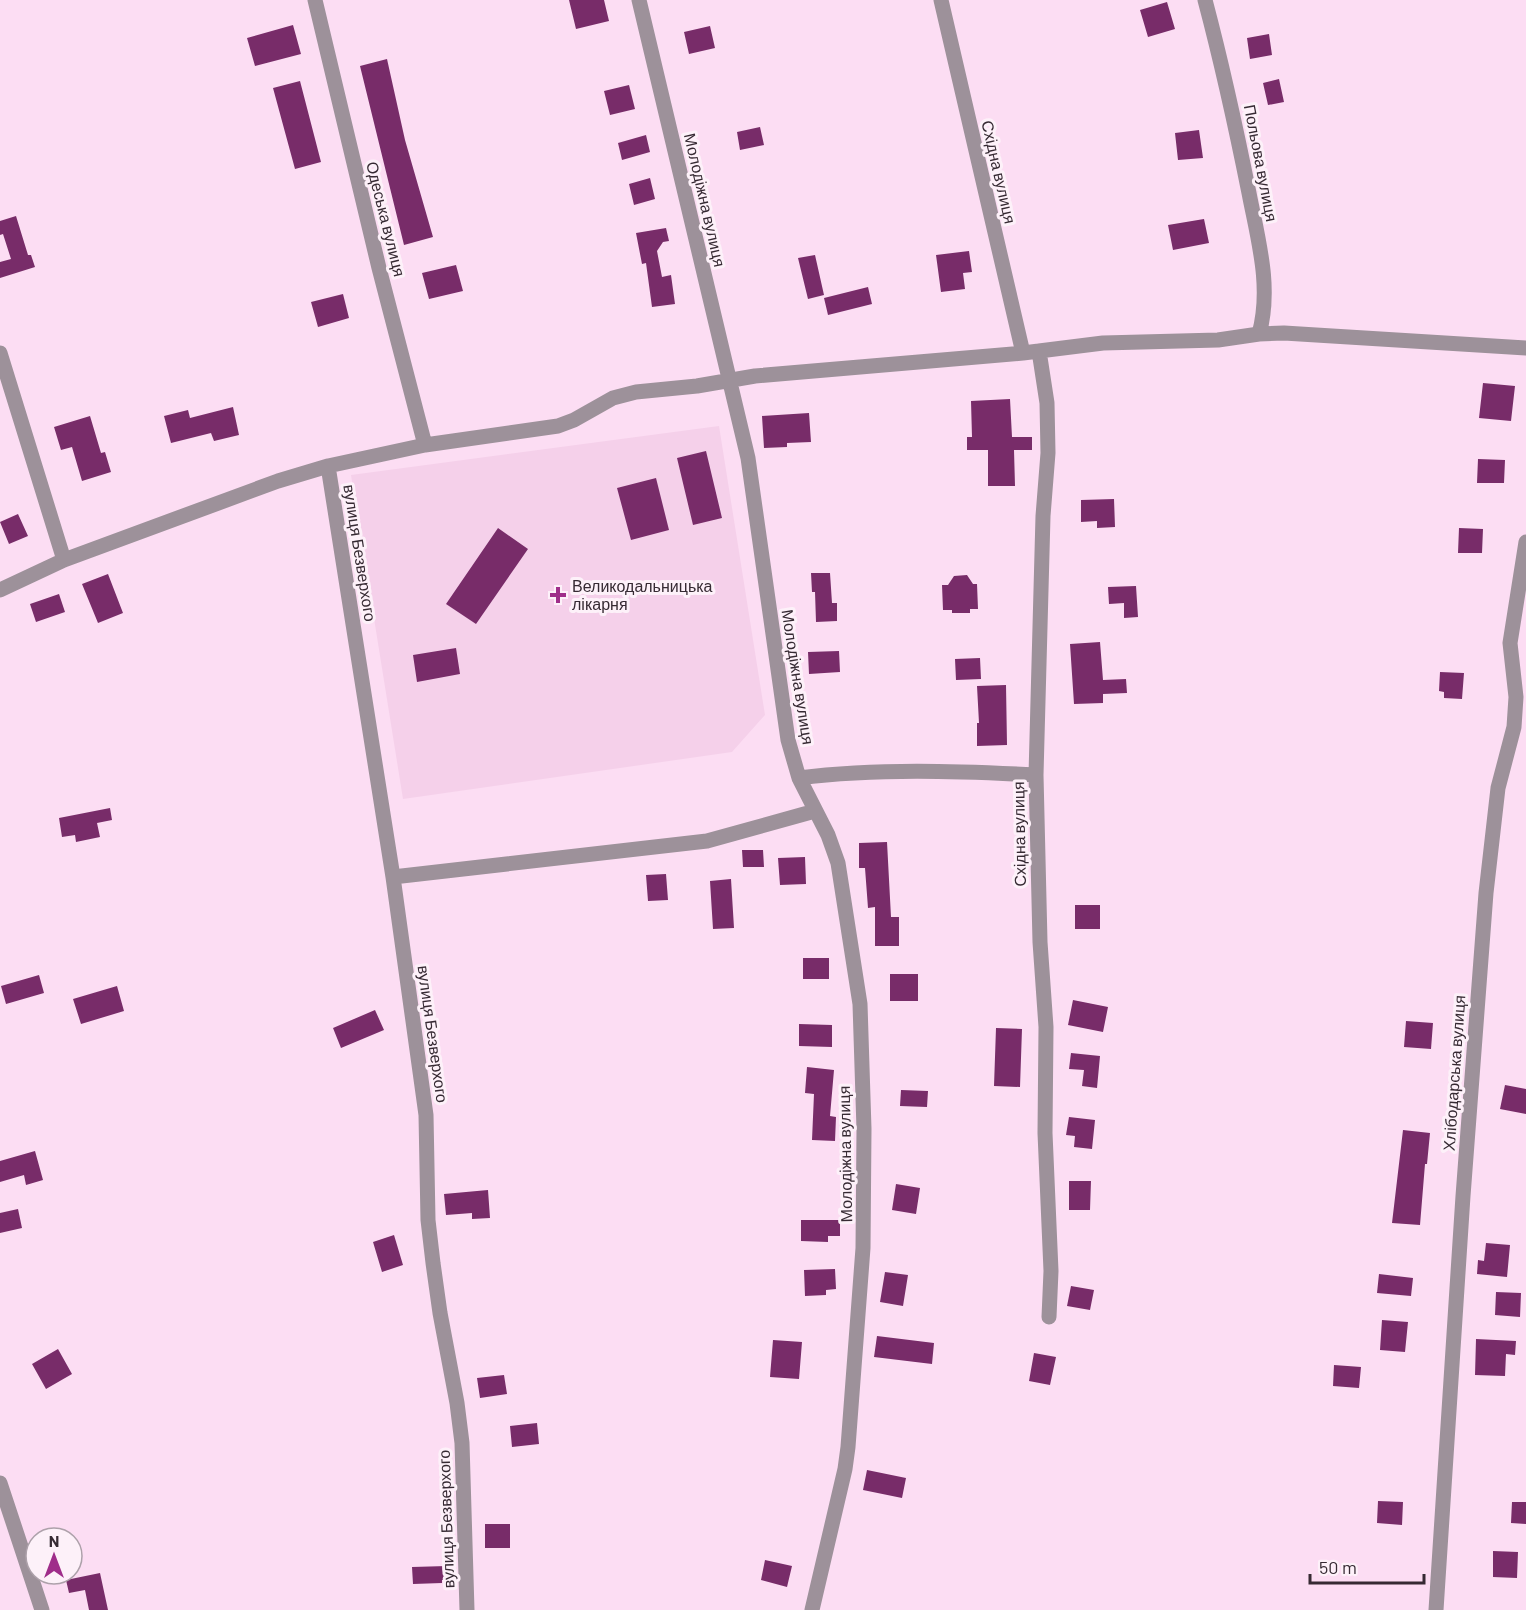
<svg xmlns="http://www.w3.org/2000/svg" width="1526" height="1610" font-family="Barlow,sans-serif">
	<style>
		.built { fill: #f5d0ea }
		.building { fill: #782c69 }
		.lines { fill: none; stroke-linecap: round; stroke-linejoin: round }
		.minor { stroke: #9d919a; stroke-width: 15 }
		.poi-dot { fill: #9f2d8a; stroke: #fdf1f9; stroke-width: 2 }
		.labels { text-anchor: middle; stroke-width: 6; stroke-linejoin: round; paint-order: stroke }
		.street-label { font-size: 16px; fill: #362a33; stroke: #fdf1f9 }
		.poi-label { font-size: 16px; fill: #362a33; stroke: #fdf1f9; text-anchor: start }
	</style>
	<rect width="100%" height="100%" fill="#fcddf3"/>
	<path class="built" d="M719,426L765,715L732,752L403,799L351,475Z"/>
	<path class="building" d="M569,0H604L609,21L576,29Z
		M1167,2L1175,29L1148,37L1140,10Z
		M293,25L301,54L255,66L247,38Z
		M710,26L715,48L689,54L684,32Z
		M1269,34L1272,55L1250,59L1247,38Z
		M387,59L405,140L433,237L404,245L360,66Z
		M1279,79L1284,102L1268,105L1263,83Z
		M300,81L321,162L295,169L273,88Z
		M629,85L635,109L610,115L604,91Z
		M760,127L764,145L740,150L737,132Z
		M1199,130L1203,158L1178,160L1175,133Z
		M646,135L650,152L622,160L618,143Z
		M650,178L655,199L634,205L629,184Z
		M16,216L28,255H31L35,267L0,278V262L11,259L3,234L0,235V221Z
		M1204,219L1209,243L1173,250L1168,225Z
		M666,228L669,241L663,242L657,251L662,277L671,275L675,304L652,307L646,263L642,264L636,233Z
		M969,251L972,272L963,273L965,289L941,292L936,255Z
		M815,255L824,295L808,299L798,258Z
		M456,265L463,291L429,299L422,273Z
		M868,287L872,304L828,315L824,298Z
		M343,294L349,318L318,327L311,302Z
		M1483,383L1515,386L1511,421L1479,418Z
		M1010,399L1012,437H1032V450H1014L1015,486H988V450H967V437H972L971,401Z
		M233,407L239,435L214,441L211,433L171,443L164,416L188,410L190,418Z
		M809,413L811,442L787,443V447L764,448L762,416Z
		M90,416L101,453L105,452L111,472L82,481L72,447L61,450L54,427Z
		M706,451L722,518L693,525L677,458Z
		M1478,459L1505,460L1504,483H1477Z
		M656,478L669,530L631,540L617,488Z
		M1114,499L1115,527L1097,528V521L1081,522V500Z
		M18,514L28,536L9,544L0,522Z
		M498,528L528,549L476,624L446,604Z
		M1459,528L1483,529L1482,553H1458Z
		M811,573H830L832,603H837V621L816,622L815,592H812Z
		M108,574L123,613L98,623L82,584Z
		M967,575L973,584H977L978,609H970V613H952V610H943L942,585H948L954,576Z
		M1136,586L1138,617L1124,618V603L1109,604L1108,587Z
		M59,594L65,612L36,622L30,604Z
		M1100,642L1103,680L1126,679L1127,693L1103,694V703L1074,704L1070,644Z
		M456,648L460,674L417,682L413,655Z
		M839,651L840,672L809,674L808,652Z
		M980,658L981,679L956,680L955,659Z
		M1440,672L1464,673L1462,699L1444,698V692L1439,691Z
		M1006,685L1007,745L977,746V723H979L977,686Z
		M110,808L112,820L97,823L100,837L76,842L75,835L62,837L59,818Z
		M887,842L891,917H899V946H875V907L868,908L865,868H859V843Z
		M742,850H763L764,867H743Z
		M805,857L806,884L780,885L778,858Z
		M666,874L668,900L648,901L646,875Z
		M731,879L734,928L713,929L710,881Z
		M1075,905H1100V929H1075Z
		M803,958H829V979H803Z
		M890,974H918V1001H890Z
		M39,975L44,993L6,1004L1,986Z
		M117,986L124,1011L81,1024L73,999Z
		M1073,1000L1108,1007L1103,1032L1068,1025Z
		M375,1010L384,1030L341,1048L333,1028Z
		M1406,1021L1433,1023L1431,1049L1404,1047Z
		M799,1024L832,1025V1047L799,1046Z
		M996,1028L1022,1029L1020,1087L994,1086Z
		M1071,1053L1100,1056L1097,1088L1082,1086L1084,1070L1069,1069Z
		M807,1067L834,1070L830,1116L836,1117L835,1141L812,1140L814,1094L805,1093Z
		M1505,1085L1526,1089V1114L1500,1109Z
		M901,1090L928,1091L927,1107L900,1106Z
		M1069,1117L1095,1120L1092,1149L1074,1147L1075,1136L1066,1135Z
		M1403,1130L1430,1133L1427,1164H1425L1420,1225L1392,1223Z
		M35,1151L43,1180L26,1185L24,1175L0,1182V1161Z
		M1069,1181H1091L1090,1210H1069Z
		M896,1184L920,1188L916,1214L892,1210Z
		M488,1190L490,1218L472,1219V1213L446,1215L444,1194Z
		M18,1209L22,1228L0,1233V1213Z
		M801,1220H840V1236H828V1242L801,1241Z
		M394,1235L403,1265L382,1272L373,1242Z
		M1486,1243L1510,1245L1507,1277L1477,1274L1478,1260L1484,1261Z
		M835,1269L836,1289L826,1290V1295L805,1296L804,1270Z
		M885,1272L908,1275L903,1306L880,1302Z
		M1379,1274L1413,1278L1411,1296L1377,1293Z
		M1071,1286L1094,1290L1090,1310L1067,1306Z
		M1496,1292L1521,1293L1520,1317L1495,1315Z
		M1382,1320L1408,1322L1405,1352L1380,1350Z
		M877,1336L934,1343L932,1364L874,1357Z
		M1476,1339L1516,1341L1515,1355L1506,1354L1505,1376L1475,1375Z
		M773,1340L802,1342L799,1379L770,1377Z
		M58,1349L72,1374L46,1389L32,1364Z
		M1034,1353L1056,1357L1050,1385L1029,1381Z
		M1334,1365L1361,1367L1359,1388L1333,1386Z
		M504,1375L507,1394L480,1398L477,1378Z
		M537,1423L539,1444L512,1447L510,1426Z
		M867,1470L906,1478L902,1498L863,1490Z
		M1378,1501L1403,1502L1402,1525L1377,1523Z
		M1512,1502H1526V1524L1511,1523Z
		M485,1524H510V1548H485Z
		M1493,1551L1518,1552L1517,1578L1493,1577Z
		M765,1560L792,1566L787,1587L761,1580Z
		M447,1566L448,1580H442V1583L413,1584L412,1567Z
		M100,1573L108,1610H89L85,1590L69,1593L66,1580Z"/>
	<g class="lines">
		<path class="minor" d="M315,0L379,268L425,445
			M639,0L748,458L788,740L799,778L828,835L838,863L860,1004L864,1129L863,1248L848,1447L845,1469L812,1610
			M941,0L1023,353
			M1205,0C1222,64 1236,128 1249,193C1258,240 1272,287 1259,334
			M1039,351L1047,403L1048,453L1043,516L1036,775L1040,942L1046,1027L1045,1133L1051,1271L1049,1317
			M0,353L64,560
			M328,466L393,877L426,1115L428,1220L433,1263L440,1313L457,1403L462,1443L467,1610
			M0,590L64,560L278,481L328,466L425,445L558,426L574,420L613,398L636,392L697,386L755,376L1023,353L1103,343L1218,340L1259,334L1284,333L1526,348
			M799,778C877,768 957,771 1036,775
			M393,877L707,841L815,811
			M0,1483L42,1610
			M1436,1610L1463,1196L1486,893L1498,788L1514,727L1516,697L1510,643L1526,542"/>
	</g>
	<path class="poi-dot" d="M555 586h6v6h6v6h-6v6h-6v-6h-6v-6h6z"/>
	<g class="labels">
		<g class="street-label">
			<text transform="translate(1261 163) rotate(79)" y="6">Польова вулиця</text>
			<text transform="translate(999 172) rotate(77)" y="6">Східна вулиця</text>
			<text transform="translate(705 200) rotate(77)" y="6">Молодіжна вулиця</text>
			<text transform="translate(386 219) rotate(76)" y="6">Одеська вулиця</text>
			<text transform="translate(360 553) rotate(81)" y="6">вулиця Безверхого</text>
			<text transform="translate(798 677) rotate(81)" y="6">Молодіжна вулиця</text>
			<text transform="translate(1019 834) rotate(-91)" y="6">Східна вулиця</text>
			<text transform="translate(433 1034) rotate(82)" y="6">вулиця Безверхого</text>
			<text transform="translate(1454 1073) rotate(-86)" y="6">Хлібодарська вулиця</text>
			<text transform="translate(845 1154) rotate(-91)" y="6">Молодіжна вулиця</text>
			<text transform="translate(446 1519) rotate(-92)" y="6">вулиця Безверхого</text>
		</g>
		<g class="poi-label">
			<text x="572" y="592">Великодальницька<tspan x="572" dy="18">лікарня</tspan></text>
		</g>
	</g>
	<g transform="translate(54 1556)"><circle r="28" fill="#fdf1f9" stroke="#ada1aa" stroke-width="1.5"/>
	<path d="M0-4.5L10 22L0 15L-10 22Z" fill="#9f2d8a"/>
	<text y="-9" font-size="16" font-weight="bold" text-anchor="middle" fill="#362a33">N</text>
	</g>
	<path d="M1310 1574v9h114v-9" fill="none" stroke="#362a33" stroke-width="3"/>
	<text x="1319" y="1574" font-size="18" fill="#362a33" stroke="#fdf1f9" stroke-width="4.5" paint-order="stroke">50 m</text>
</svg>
